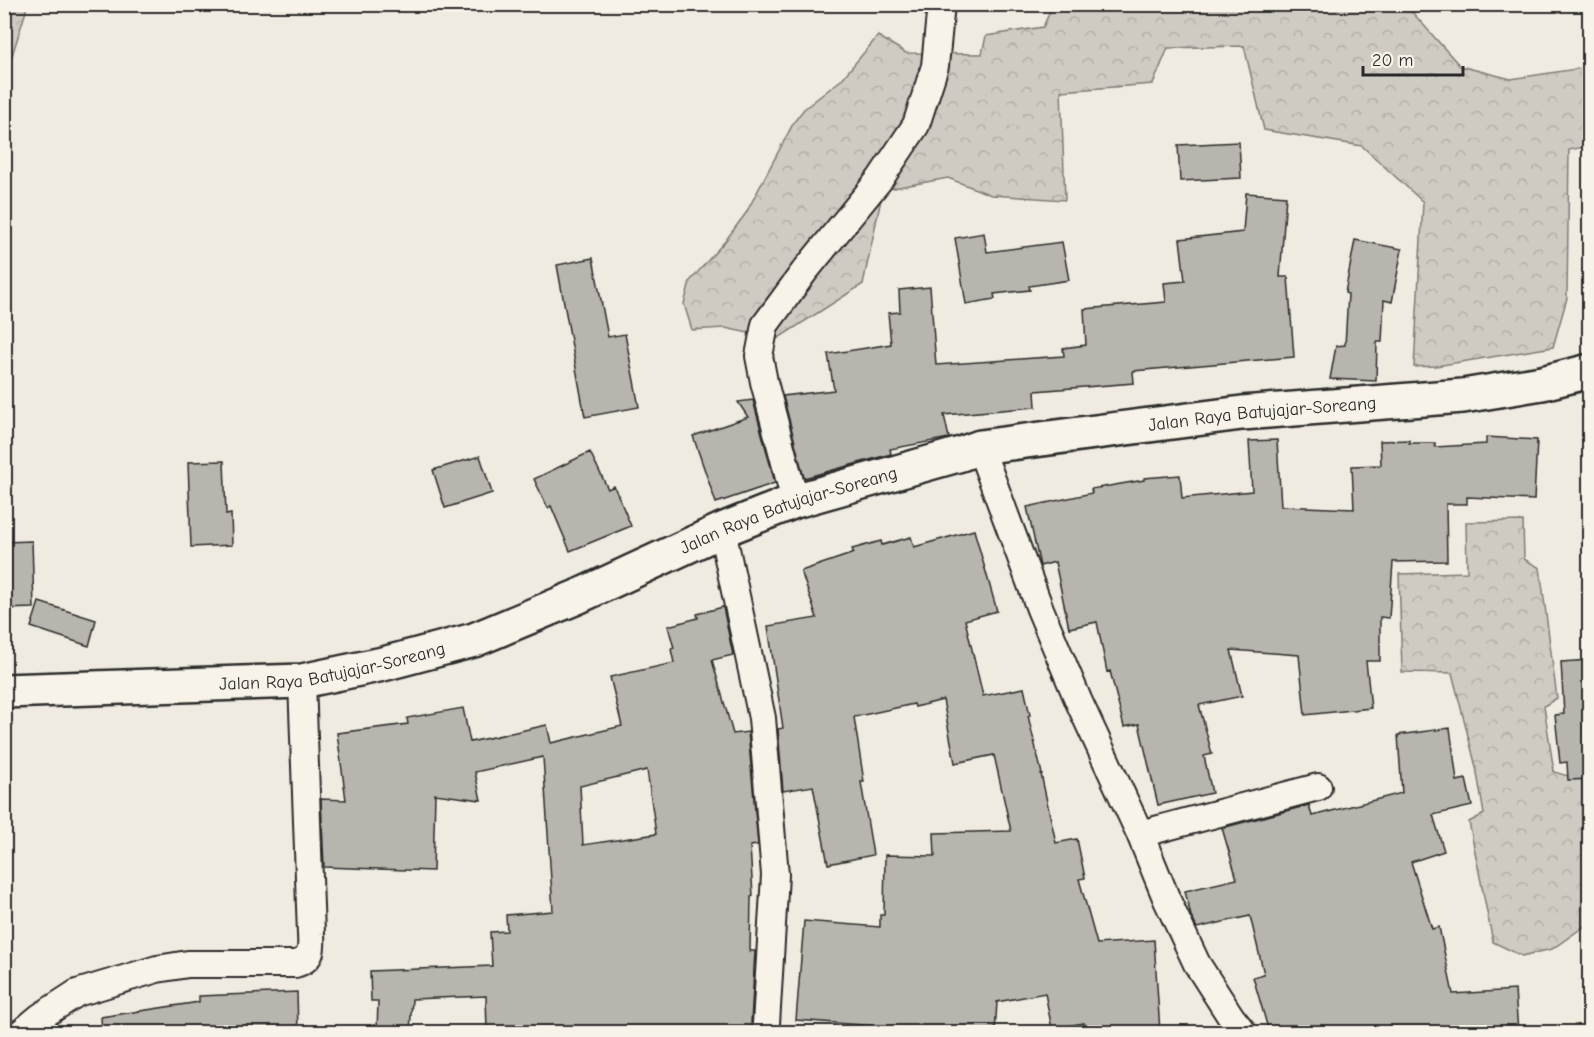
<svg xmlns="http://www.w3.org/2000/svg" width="1594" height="1037" font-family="'Comic Neue',sans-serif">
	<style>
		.forest { fill: url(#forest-crowns); stroke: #7d7b76; stroke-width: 1.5 }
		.building { fill: #b8b5ae; stroke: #2b2b2b; stroke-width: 1.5; fill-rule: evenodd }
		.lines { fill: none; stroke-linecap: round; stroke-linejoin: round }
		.street-casing { stroke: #2b2b2b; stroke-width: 30 }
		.highway-casing { stroke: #2b2b2b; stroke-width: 38 }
		.street { stroke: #f7f3e8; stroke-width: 26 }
		.highway { stroke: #f7f3e8; stroke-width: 33 }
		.labels { text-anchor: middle; stroke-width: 4.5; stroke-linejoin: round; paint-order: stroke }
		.street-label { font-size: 18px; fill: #2b2b2b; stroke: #f7f3e8 }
	</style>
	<defs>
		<pattern id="forest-crowns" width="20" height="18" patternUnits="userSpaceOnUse" patternTransform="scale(1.5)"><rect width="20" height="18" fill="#cfcbc2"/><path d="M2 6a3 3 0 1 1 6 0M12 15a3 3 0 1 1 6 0" fill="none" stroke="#b2aea7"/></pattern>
	</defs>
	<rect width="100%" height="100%" fill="#efebe0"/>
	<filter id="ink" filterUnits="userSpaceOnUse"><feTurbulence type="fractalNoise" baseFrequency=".0167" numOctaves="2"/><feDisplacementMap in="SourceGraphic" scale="12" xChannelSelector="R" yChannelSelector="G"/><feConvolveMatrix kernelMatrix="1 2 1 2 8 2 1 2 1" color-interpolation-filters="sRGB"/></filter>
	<g filter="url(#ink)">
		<path class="forest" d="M5,4L26,5V11L5,78Z
			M1138,4H1257L1259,11L1338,5L1394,4L1413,13L1460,66L1511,79L1589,67V146L1569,150L1567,298L1553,347L1436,366L1414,367L1423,202L1362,146L1264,130L1244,46L1168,48L1153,84L1061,91L1065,200L991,195L948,178L883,190L863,284L777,339L725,328L692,330L684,304L690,281L726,240L746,213L794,122L804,109L841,80L878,36L906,53L982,54L986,36L1043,27L1052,7L1137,9Z
			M1523,521L1524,559L1540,568L1557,698L1544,706L1554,772L1582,780V812L1589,869V929L1585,926L1552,949L1522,956L1493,942L1469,822L1484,814L1476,767L1452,673L1402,672L1399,574L1467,572L1466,522Z"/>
		<path class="building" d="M1239,142L1241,178L1180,181L1178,145Z
			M1246,193L1286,196L1280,277H1288L1294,357L1133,371L1134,383L1035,391L1036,407L944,415L949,438L890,449L891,454L804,478L783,396L834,390L828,354L891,344L888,313L900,312L899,290L930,287L936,365L1064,356L1063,348L1086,345L1084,309L1166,302L1164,283L1185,281L1180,239L1243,232Z
			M984,233L987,252L1062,242L1069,280L1029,286L1030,290L994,294L995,299L966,304L955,238Z
			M1355,240L1402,249L1392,302L1384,300L1382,342H1377L1376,381L1330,379L1336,346L1345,345L1348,294L1345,293Z
			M593,258L608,337L625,334L639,407L585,417L557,265Z
			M753,400L775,483L716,503L693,436L748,417L738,402Z
			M1486,437L1537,440L1534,500L1467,497V504H1446L1447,561L1393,562L1389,618L1380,617V661H1366L1371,708L1305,715L1299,655L1231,650L1242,696L1199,705L1212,754L1204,756L1212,793L1158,805L1139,724L1124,727L1110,671L1107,672L1097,622L1069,628L1055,562L1040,566L1027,507L1092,493L1091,489L1144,480V478L1180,475L1182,498L1252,491L1249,441L1277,440L1281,506L1354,509L1352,466L1381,465L1380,441L1409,440V443H1435V447L1486,444Z
			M590,452L608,489L614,486L631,526L570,551L551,506L548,508L534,479Z
			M480,456L492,493L445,508L433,470Z
			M224,461L226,515L231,514L232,545L191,547L188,462Z
			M974,530L997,611L965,620L983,696L1024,688L1030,715L1028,716L1042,774H1041L1056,843L1077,839L1085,878L1079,879L1097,944L1154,940L1160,1032H1085L1084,1023L1052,1029L1045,993L997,1002L995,1032H875V1026L796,1020L804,921L880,927V915H884L885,855L935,856L934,833L1011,831L994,755L955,763L943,700L915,707L914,704L854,717L864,782H861L873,855L828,864L813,786L783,791L778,729L783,728L768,626L817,618L801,571L854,553L852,549L881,541L882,545L911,537L914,547Z
			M32,541L34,608L4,609V542Z
			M39,602L96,620L89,646L31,627Z
			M723,607L733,655L712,660L733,734L748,732L758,845L750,846L753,896L751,897L750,951H755L751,1023L754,1032H487L486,996L412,999L410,1032H377L378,1001H371L370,971L492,966L490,932L507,931L506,915L553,911L543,757L475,772L481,800L435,794L433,871L324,867L321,799L346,800L337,733L408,724L407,718L463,708L470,742L547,725L551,743L622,726L610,677L674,663L671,649L674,648L668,626L698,618L697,614ZM647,770L656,834L583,845L580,786Z
			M1590,660V779L1568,780L1567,762L1560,763L1555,715L1564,714L1561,662Z
			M1450,728L1457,781L1466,779L1472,806L1433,815L1444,851L1411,862L1432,929L1439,927L1453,994L1515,990L1518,1032H1269L1253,977L1264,974L1250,916L1197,928L1191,916L1185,891L1237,879L1222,828L1309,805L1312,816L1402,793L1398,735Z
			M297,992L298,1032H102L101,1017L199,1002V996Z"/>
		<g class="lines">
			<defs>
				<path id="street" d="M980,447L1040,609L1079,702L1140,834L1167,900L1197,964L1231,1017L1243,1032
					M795,501L764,382L759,356L765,325L804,272L880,179L916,125L935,66L941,4
					M722,530L762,718L775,875L766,1024
					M1140,834L1318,787
					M22,1032L40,1017L77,993L157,969L188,964H295C312,960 312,949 311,934L302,681"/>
				<g id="highway">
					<path id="s1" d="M4,691L302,681L383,664L474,640L577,597L722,530L795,501L961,454L980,447L1242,413L1463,396L1542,383L1590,371"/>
				</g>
			</defs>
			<use href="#street" class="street-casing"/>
			<use href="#highway" class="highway-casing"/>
			<use href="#street" class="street"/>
			<use href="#highway" class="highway"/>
		</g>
	</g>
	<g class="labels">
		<g class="street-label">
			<text dy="6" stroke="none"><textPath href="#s1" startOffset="1302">Jalan Raya Batujajar-Soreang</textPath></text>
			<text dy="6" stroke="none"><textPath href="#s1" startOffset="816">Jalan Raya Batujajar-Soreang</textPath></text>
			<text dy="6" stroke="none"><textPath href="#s1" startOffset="330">Jalan Raya Batujajar-Soreang</textPath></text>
		</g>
	</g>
	<rect width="1594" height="1037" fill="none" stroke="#f7f3e8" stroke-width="24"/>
	<rect x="12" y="12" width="1570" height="1013" fill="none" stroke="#2b2b2b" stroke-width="2" filter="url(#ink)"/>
	<path d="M1363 66v9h100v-9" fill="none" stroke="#2b2b2b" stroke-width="3"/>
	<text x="1372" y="66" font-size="18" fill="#2b2b2b" stroke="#f7f3e8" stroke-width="4.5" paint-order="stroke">20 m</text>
</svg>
